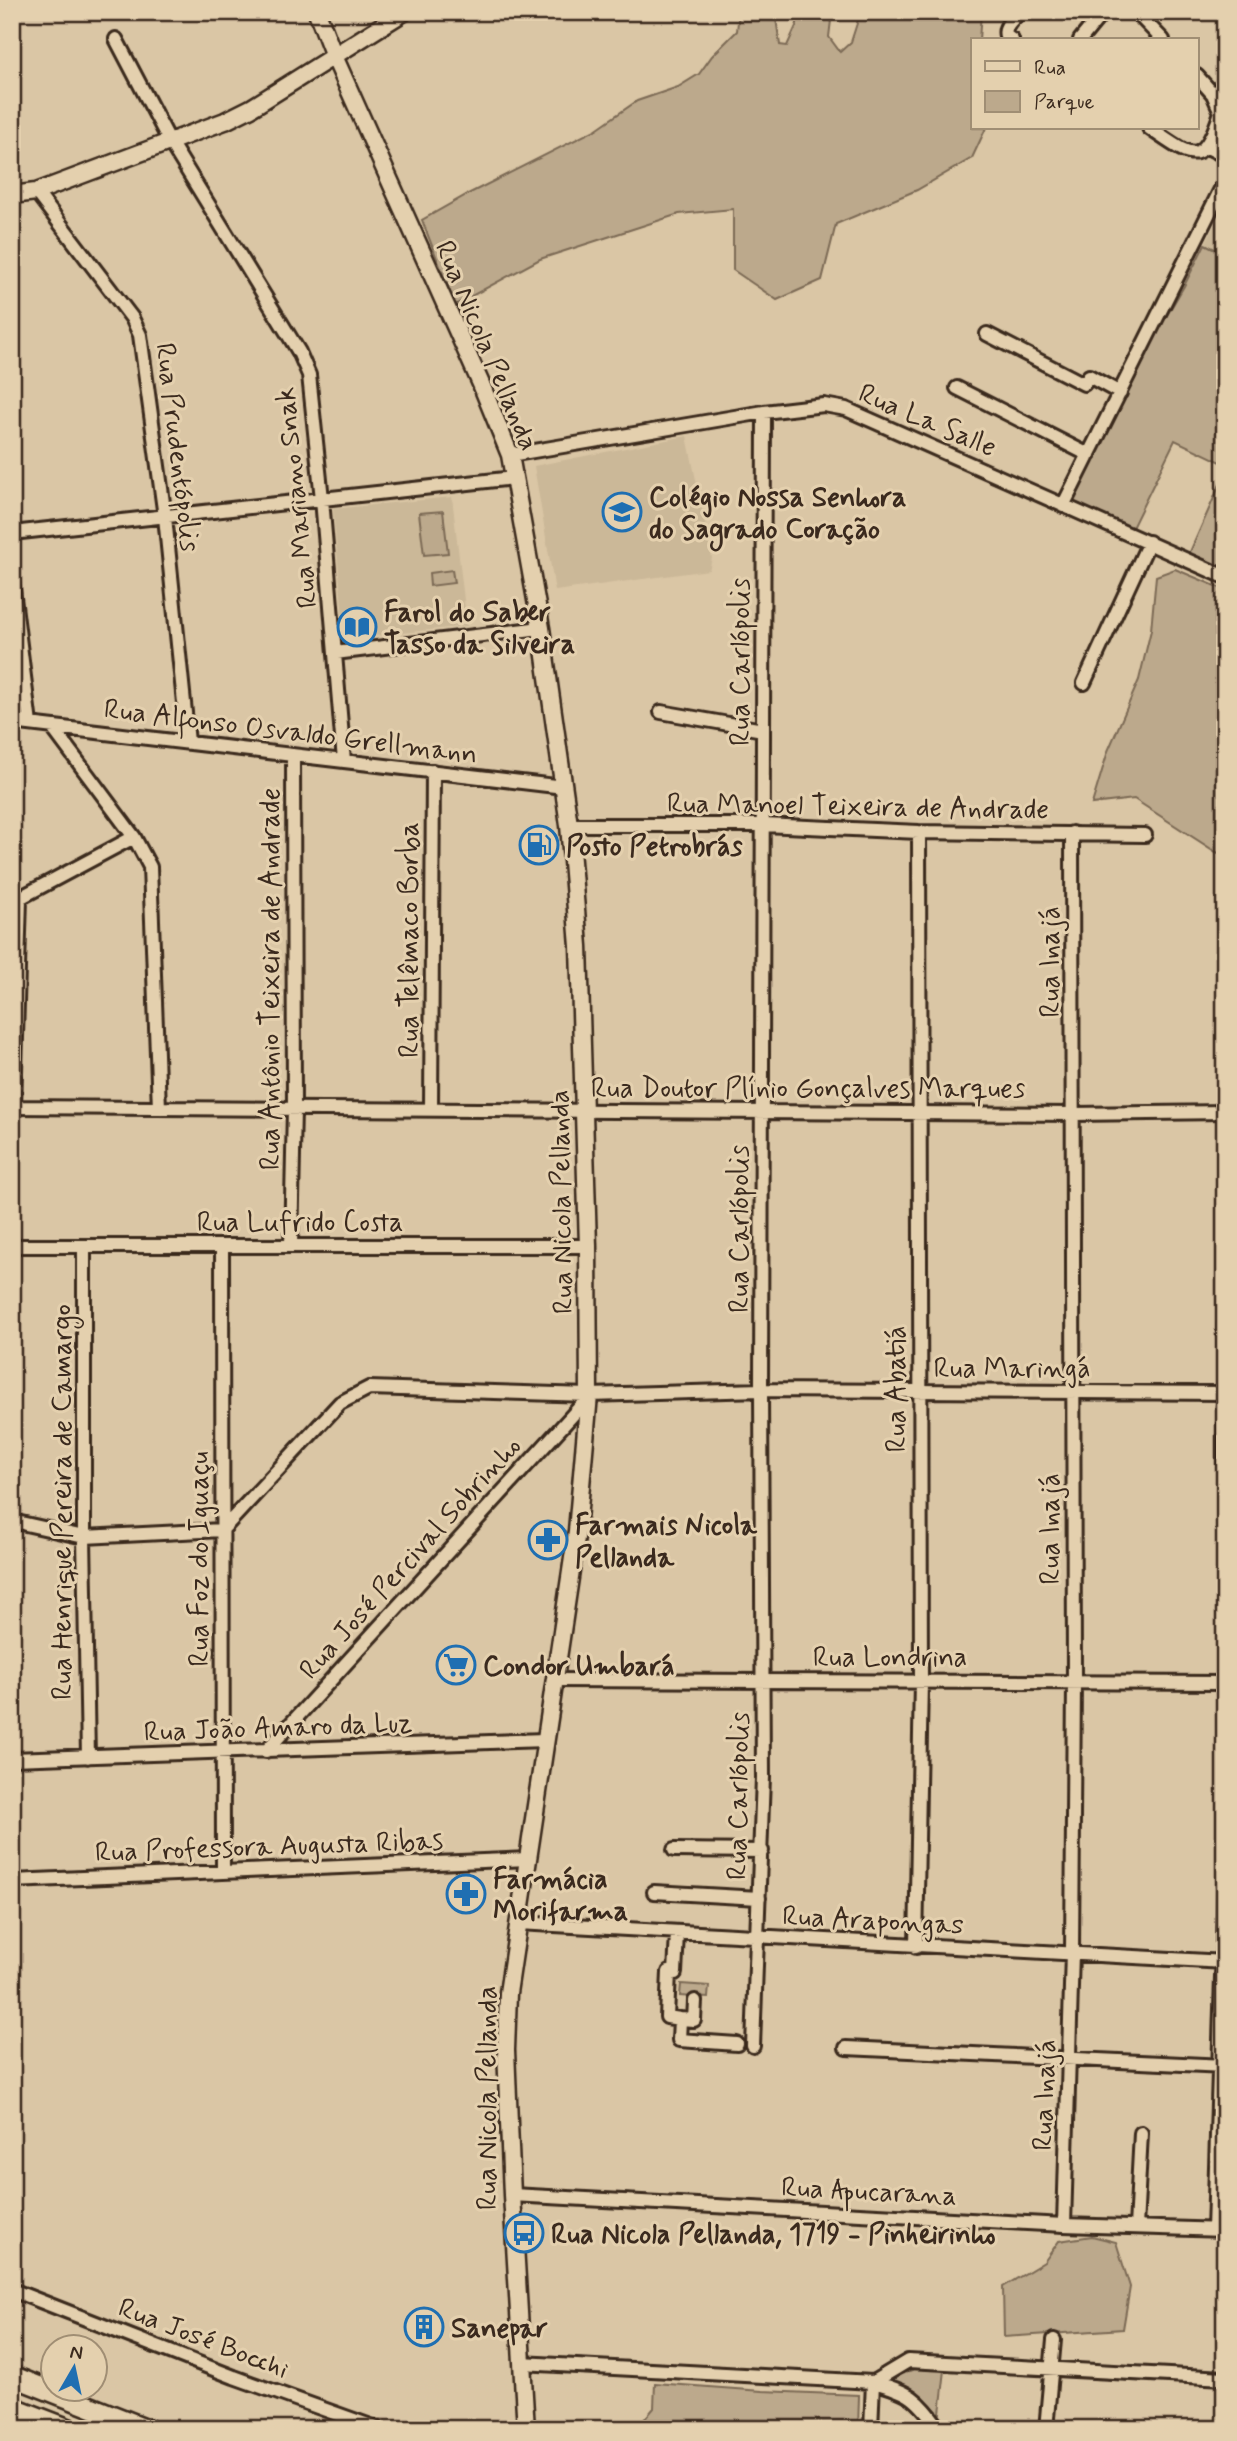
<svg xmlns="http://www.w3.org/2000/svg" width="1237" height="2441" font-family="Mynerve,sans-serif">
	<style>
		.built { fill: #cbb898 }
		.green { fill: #bca98c; stroke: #7c6a55; stroke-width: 2 }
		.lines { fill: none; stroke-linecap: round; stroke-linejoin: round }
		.minor-casing { stroke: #3b2a1e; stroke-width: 18 }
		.major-casing { stroke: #3b2a1e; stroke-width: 21 }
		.highway-casing { stroke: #3b2a1e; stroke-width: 24 }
		.minor { stroke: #e4d0ae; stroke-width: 12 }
		.major { stroke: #e4d0ae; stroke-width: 16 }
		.highway { stroke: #e4d0ae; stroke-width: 19 }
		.labels { text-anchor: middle; stroke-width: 6; stroke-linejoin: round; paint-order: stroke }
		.street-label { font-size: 28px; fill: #3b2a1e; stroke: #e4d0ae }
		.poi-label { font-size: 28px; font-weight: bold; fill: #3b2a1e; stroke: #e4d0ae; text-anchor: start }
	</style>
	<rect width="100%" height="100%" fill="#dac6a5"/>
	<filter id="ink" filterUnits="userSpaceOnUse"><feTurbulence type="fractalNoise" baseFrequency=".0143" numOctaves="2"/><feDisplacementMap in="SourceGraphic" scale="14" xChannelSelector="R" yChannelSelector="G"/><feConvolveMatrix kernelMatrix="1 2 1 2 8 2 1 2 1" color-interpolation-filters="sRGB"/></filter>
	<g filter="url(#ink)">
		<path class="built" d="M1225,204V289L1184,286Z
			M687,436L712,558L709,570L555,591L534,466Z
			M452,497L467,626L345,639L333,509Z"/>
		<path class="green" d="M739,12H775L780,45L787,46L797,24V12H832L829,37L840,52L851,42L859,17L879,13L981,12L979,40H973V128H986L972,158L917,190L836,224L822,280L777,300L733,270V209L679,214L540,259L455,305L422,220L468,194L595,130L637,101L678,87L699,74L712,56L737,31Z
			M1205,244L1225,254V276L1220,287L1225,289V464L1175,440L1131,530L1072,502L1146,351L1184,286Z
			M1225,473V571L1189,554Z
			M443,511L448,553L424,555L419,513Z
			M1175,569L1225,590V855L1216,852L1134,799L1092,804L1108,751L1139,680L1151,630L1156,576Z
			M452,570L454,583L430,586L429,573Z
			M681,1984L709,1986L708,1998L680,1996Z
			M1092,2236L1116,2242L1130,2287L1123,2329L1004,2337L1003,2287L1044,2262L1059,2241Z
			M921,2366L945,2370L940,2413L891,2379Z
			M655,2383L762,2391L859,2395L858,2429H636L654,2408Z"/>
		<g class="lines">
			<defs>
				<path id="minor" d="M1136,12L1163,40
					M116,39L170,142L299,352L309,375L322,499L344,761
					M1012,40L1006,36C1003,26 1013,19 1020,12
					M1080,40L1103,12
					M1149,128C1191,156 1202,171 1221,112L1213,94L1197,76
					M1207,147L1225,156
					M36,192L132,318L140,335L165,517L188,742
					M987,334L1084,384L1089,376L1120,393
					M957,388L1089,455
					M510,455L764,412L824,405L846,409L1225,577
					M1063,506L1225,181
					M12,533L514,478
					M12,582L30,724
					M335,653L541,628
					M1084,683L1149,542
					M661,712L763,730
					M12,722L564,787
					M52,727L134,837L150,867L159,1108
					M569,825H763L919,832L1145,835
					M14,901L134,837
					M12,1107L1074,1114L1225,1112
					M14,1107L20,898
					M431,1109L433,771
					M291,1245L294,1109L293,755
					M12,1246H588
					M84,1246V1537L88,1757
					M222,1246L223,1872
					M1225,1326V1467
					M12,1521L84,1537L222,1530L340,1403L369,1388L589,1395L761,1390L1225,1393
					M554,1680L1225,1683
					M266,1751L589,1397
					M12,1759L545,1740
					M674,1850L762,1851
					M12,1881L528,1859
					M654,1892L759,1898
					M518,1923L1225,1962
					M677,1933L675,1973L669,1972L667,2017L680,2019L679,2040L737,2044
					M916,1947L921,1681L919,832
					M680,2019L694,2020L695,2001
					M753,2046L763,1777L761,1390L764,412
					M846,2048L1225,2066
					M512,2195L1064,2225L1225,2230
					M1064,2225L1072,1952L1074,1682L1072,833
					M1136,2227L1141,2133
					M1214,2230L1225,1882
					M12,2290L234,2377L379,2429
					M521,2363L873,2382C911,2392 917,2398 940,2429
					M873,2382L908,2361L1225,2378
					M871,2429L873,2382
					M1046,2429L1054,2340"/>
				<path id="major" d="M317,12L334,56L481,384L510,455L541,628L569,825L579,946L588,1246L589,1395L577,1531L508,1993L506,2050L512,2195L526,2429
					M12,195L36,192L225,121L251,108L404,12"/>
				<path id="highway" d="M12,2376L147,2429
					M12,2407L69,2429"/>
			</defs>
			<use href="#minor" class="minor-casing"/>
			<use href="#major" class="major-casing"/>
			<use href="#highway" class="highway-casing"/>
			<use href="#minor" class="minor"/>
			<use href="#major" class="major"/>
			<use href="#highway" class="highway"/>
		</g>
	</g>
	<defs>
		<symbol id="school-ring" viewBox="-11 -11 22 22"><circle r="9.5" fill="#e4d0ae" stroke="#1f6fb2" stroke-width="1.5"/><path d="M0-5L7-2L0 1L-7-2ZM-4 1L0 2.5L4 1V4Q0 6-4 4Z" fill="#1f6fb2"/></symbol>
		<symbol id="library-ring" viewBox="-11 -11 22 22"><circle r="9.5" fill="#e4d0ae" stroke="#1f6fb2" stroke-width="1.5"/><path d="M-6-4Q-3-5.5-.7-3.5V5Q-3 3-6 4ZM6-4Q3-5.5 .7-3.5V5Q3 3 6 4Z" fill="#1f6fb2"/></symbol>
		<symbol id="fuel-ring" viewBox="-11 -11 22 22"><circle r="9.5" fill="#e4d0ae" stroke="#1f6fb2" stroke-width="1.5"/><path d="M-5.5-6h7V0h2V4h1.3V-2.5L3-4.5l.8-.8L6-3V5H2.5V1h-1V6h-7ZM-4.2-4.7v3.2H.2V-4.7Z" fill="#1f6fb2"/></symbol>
		<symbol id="pharmacy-ring" viewBox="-11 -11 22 22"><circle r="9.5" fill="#e4d0ae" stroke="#1f6fb2" stroke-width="1.5"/><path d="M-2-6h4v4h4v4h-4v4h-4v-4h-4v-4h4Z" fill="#1f6fb2"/></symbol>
		<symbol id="supermarket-ring" viewBox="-11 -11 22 22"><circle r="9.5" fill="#e4d0ae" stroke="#1f6fb2" stroke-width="1.5"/><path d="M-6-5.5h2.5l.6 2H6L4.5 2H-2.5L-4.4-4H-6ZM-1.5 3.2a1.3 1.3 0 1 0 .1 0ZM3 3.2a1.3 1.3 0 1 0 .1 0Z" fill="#1f6fb2"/></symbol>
		<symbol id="bus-ring" viewBox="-11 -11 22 22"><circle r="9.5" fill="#e4d0ae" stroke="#1f6fb2" stroke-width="1.5"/><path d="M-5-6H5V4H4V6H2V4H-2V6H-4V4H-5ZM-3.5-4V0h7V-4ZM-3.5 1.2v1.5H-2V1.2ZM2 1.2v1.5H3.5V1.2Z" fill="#1f6fb2"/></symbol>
		<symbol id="building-ring" viewBox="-11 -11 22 22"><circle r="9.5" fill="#e4d0ae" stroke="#1f6fb2" stroke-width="1.5"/><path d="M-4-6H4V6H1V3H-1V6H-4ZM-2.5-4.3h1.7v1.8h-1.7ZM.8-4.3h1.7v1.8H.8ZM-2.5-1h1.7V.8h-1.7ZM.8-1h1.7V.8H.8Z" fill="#1f6fb2"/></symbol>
	</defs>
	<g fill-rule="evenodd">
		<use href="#school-ring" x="600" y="490" width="44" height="44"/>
		<use href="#library-ring" x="335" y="605" width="44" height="44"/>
		<use href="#fuel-ring" x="517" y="823" width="44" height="44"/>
		<use href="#pharmacy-ring" x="526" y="1518" width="44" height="44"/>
		<use href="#supermarket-ring" x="434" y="1643" width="44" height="44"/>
		<use href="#pharmacy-ring" x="444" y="1872" width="44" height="44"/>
		<use href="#bus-ring" x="502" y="2211" width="44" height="44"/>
		<use href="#building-ring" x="402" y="2305" width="44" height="44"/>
	</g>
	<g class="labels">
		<g class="street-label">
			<text transform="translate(488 345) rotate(67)" y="10">Rua Nicola Pellanda</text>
			<text transform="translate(928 419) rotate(23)" y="10">Rua La Salle</text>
			<text transform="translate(179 447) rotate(83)" y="10">Rua Prudentópolis</text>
			<text transform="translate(295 498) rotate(-96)" y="10">Rua Mariano Snak</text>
			<text transform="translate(739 662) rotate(-90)" y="10">Rua Carlópolis</text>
			<text transform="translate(291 730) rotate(7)" y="10">Rua Alfonso Osvaldo Grellmann</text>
			<text transform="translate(858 805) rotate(1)" y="10">Rua Manoel Teixeira de Andrade</text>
			<text transform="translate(408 940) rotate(-90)" y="10">Rua Telêmaco Borba</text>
			<text transform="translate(1049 962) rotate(-90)" y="10">Rua Inajá</text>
			<text transform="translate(269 979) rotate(-90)" y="10">Rua Antônio Teixeira de Andrade</text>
			<text x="808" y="1097">Rua Doutor Plínio Gonçalves Marques</text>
			<text transform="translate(560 1202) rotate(-91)" y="10">Rua Nicola Pellanda</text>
			<text x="300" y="1231">Rua Lufrido Costa</text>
			<text transform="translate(738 1229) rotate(-90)" y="10">Rua Carlópolis</text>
			<text x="1012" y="1377">Rua Maringá</text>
			<text transform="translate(895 1389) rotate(-90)" y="10">Rua Abatiá</text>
			<text transform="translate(61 1502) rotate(-90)" y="10">Rua Henrique Pereira de Camargo</text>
			<text transform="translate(1049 1529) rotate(-90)" y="10">Rua Inajá</text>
			<text transform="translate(409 1557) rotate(-48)" y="10">Rua José Percival Sobrinho</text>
			<text transform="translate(198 1559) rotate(-90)" y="10">Rua Foz do Iguaçu</text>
			<text x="890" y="1666">Rua Londrina</text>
			<text transform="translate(278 1726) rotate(-2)" y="10">Rua João Amaro da Luz</text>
			<text transform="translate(737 1796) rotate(-89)" y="10">Rua Carlópolis</text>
			<text transform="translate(269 1845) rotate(-2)" y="10">Rua Professora Augusta Ribas</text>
			<text transform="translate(873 1919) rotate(3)" y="10">Rua Arapongas</text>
			<text transform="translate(1043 2095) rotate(-88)" y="10">Rua Inajá</text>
			<text transform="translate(486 2098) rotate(-90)" y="10">Rua Nicola Pellanda</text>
			<text transform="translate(869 2190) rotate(3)" y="10">Rua Apucarana</text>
			<text transform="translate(204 2337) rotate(21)" y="10">Rua José Bocchi</text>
		</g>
		<g class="poi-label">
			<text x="649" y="506">Colégio Nossa Senhora<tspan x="649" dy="32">do Sagrado Coração</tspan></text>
			<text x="384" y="621">Farol do Saber<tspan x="384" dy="32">Tasso da Silveira</tspan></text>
			<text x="566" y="855">Posto Petrobrás</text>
			<text x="575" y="1534">Farmais Nicola<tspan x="575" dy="32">Pellanda</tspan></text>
			<text x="483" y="1675">Condor Umbará</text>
			<text x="493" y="1888">Farmácia<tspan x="493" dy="32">Morifarma</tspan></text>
			<text x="551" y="2243">Rua Nicola Pellanda, 1719 - Pinheirinho</text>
			<text x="451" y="2337">Sanepar</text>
		</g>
	</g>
	<rect width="1237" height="2441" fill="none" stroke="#e4d0ae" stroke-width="42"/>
	<rect x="21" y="21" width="1195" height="2399" fill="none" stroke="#3b2a1e" stroke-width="2.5" filter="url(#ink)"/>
	<rect x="971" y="38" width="228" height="91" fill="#e4d0ae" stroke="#a08e74" stroke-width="2"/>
	<rect x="985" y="61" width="35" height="10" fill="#e4d0ae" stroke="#a08e74" stroke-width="2"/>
	<text x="1034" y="74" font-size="21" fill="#3b2a1e">Rua</text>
	<rect x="985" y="91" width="35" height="21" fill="#bca98c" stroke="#a08e74" stroke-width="2"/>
	<text x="1034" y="108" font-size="21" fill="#3b2a1e">Parque</text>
	<g transform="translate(74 2368) rotate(9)"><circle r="33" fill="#e4d0ae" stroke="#a08e74" stroke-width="2"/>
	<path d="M0-5L12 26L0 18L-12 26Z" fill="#1f6fb2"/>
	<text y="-10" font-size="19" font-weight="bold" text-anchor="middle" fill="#3b2a1e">N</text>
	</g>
</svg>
